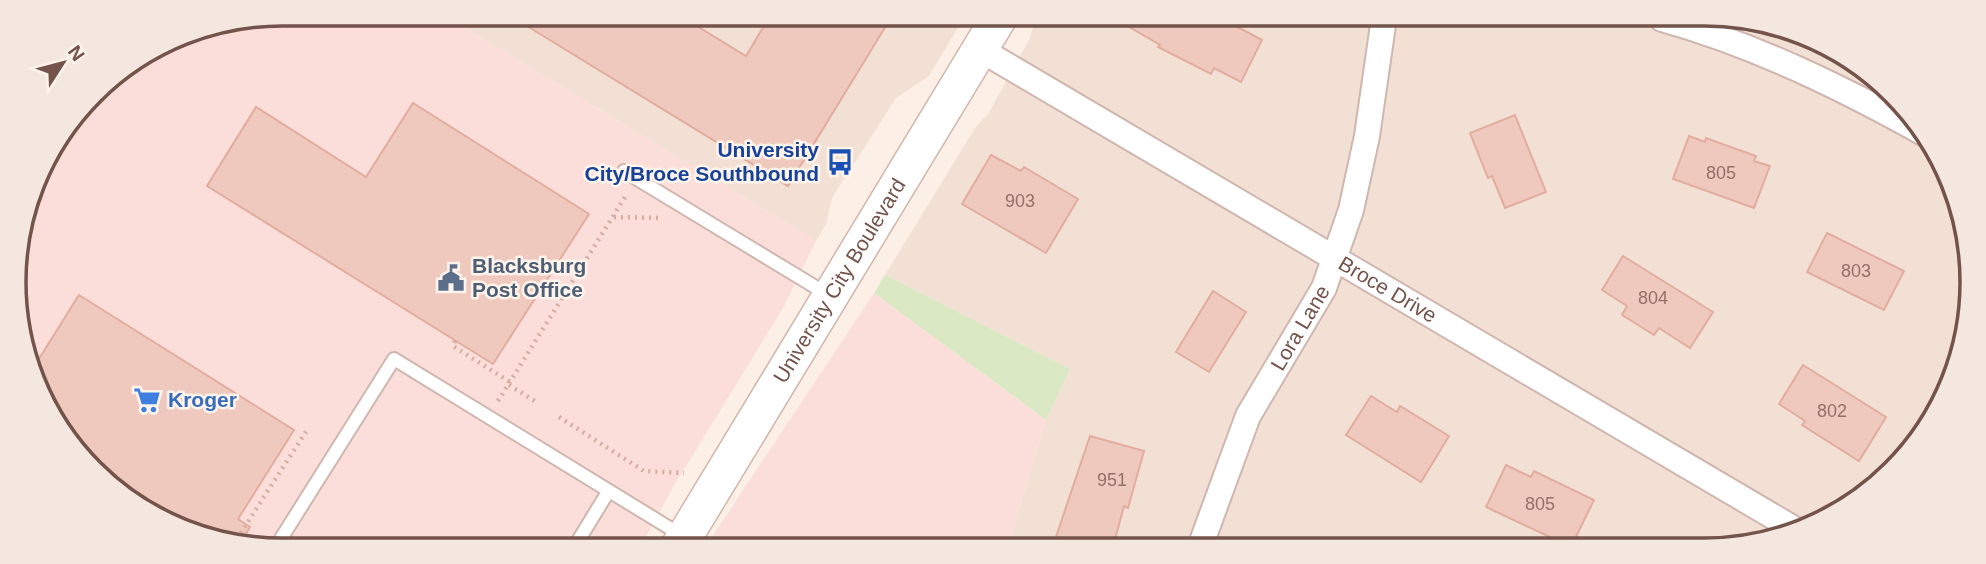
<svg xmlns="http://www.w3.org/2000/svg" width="1986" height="564" font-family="Arial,sans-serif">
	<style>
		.residential { fill: #f3e0d4 }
		.commercial { fill: #fbdeda }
		.green { fill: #dae9c4 }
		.building { fill: #f0c9be; stroke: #e2ad9f; stroke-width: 2 }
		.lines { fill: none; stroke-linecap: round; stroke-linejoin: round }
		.service-casing { stroke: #cfb7af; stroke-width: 16 }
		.minor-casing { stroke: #cfb7af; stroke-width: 28 }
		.secondary-casing { stroke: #d2b6ac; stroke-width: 38 }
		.path { stroke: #d5aca1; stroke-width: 4.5; stroke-dasharray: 2 5; stroke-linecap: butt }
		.service { stroke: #fff; stroke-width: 12 }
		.minor { stroke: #fff; stroke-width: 24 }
		.secondary { stroke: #fff; stroke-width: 35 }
		.labels { text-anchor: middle; stroke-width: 5; stroke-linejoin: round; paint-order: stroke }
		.number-label { font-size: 18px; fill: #937068 }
		.transit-label { font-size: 21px; font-weight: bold; fill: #164399; stroke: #fef4ec; text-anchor: end }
		.service-label { font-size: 21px; font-weight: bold; fill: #4e5e75; stroke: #fef4ec; text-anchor: start }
		.street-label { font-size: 21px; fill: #74534b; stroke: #fef4ec }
		.shop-label { font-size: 21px; font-weight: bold; fill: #366cbe; stroke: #fef4ec; text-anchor: start }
		.rim { fill: none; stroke: #74534b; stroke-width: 3.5 }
	</style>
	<rect width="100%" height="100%" fill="#fcefe6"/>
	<path class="residential" d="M444,15L965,16L929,76L896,98L832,198L826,224L816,241Z
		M1036,17L1756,19L1853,59L1927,133L1967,229V334L1936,416L1881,483L1822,523L1739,548L1008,546L1046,420L1070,369L885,275L975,128L988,114L1030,38Z"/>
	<path class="commercial" d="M282,14L444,15L816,241L783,308L672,489L641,546L230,545L148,514L70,445L23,352L15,264L41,164L105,81L180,34Z
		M874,293L1046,420L1008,546H706Z"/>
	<path class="green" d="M885,275L1070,369L1046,420L874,293Z"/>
	<path class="building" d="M509,15H679L746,56L770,16H892L788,186Z
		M1112,17H1219L1262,40L1241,82L1214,68L1211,74L1158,47L1160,45Z
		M413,103L589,214L493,364L207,186L256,107L366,177Z
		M1515,115L1546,192L1505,208L1492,176L1488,178L1470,133Z
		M1689,136L1705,142L1706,138L1756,156L1754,161L1770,166L1754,208L1673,179Z
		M991,155L1021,171L1024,167L1078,199L1046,253L962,204Z
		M1827,233L1904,271L1884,310L1807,272Z
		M1623,256L1713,312L1690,348L1659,328L1654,335L1622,315L1627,306L1602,290Z
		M1213,291L1246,312L1209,372L1176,352Z
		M79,295L294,430L238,519L250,527L239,545H230L148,514L70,445L32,370Z
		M1803,365L1886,417L1859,461L1802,425L1805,421L1779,404Z
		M1371,396L1397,412L1400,406L1449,436L1421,482L1346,435Z
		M1090,436L1144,451L1128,508L1124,506L1113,547L1053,546Z
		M1506,465L1531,477L1534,471L1594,500L1571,547L1486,507Z"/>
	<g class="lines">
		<defs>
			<path id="service" d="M624,171L827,294
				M277,545L394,359L681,535
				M575,546L608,492"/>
			<g id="minor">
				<path d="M1662,19C1755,45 1843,88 1927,135"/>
				<path id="s1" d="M981,50L1796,530"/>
				<path id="s2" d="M1200,547L1248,416L1324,288L1351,210L1367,136L1384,18"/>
			</g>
			<g id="secondary">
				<path id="s3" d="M679,546L1000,16"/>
			</g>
		</defs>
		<use href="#service" class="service-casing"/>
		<use href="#minor" class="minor-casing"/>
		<use href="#secondary" class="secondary-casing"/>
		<path class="path" d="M614,217L658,218
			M455,341L453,346L510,382
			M509,385L538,403
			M498,401L625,197
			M559,417L644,471L684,473
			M233,545L307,430"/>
		<use href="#service" class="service"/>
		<use href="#minor" class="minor"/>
		<use href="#secondary" class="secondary"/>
	</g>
	<defs>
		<symbol id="bus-bare" viewBox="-9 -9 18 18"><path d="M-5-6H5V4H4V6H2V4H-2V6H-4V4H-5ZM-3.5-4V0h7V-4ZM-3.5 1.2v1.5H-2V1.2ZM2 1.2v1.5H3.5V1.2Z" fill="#1a4fb4" stroke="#fef4ec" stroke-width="2.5" paint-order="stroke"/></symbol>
		<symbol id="civic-bare" viewBox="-9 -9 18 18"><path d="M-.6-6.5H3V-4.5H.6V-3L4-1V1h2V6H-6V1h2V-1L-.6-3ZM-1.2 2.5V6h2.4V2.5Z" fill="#5c6f8a" stroke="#fef4ec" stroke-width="2.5" paint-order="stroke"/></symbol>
		<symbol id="supermarket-bare" viewBox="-9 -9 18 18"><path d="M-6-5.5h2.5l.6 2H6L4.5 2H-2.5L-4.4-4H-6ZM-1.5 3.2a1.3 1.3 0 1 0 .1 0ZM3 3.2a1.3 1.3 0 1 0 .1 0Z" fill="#3f7fe0" stroke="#fef4ec" stroke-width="2.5" paint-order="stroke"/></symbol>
	</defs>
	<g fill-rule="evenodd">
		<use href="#bus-bare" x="821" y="143" width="38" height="38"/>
		<use href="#civic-bare" x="432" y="259" width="38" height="38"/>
		<use href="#supermarket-bare" x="128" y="381" width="38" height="38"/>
	</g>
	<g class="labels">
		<g class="number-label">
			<text x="1721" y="179">805</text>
			<text x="1020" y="207">903</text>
			<text x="1856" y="277">803</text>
			<text x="1653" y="304">804</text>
			<text x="1832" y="417">802</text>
			<text x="1112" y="486">951</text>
			<text x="1540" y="510">805</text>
		</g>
		<g class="transit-label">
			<text x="819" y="157">University<tspan x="819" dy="24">City/Broce Southbound</tspan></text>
		</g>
		<g class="service-label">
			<text x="472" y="273">Blacksburg<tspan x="472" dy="24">Post Office</tspan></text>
		</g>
		<g class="street-label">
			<text dy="7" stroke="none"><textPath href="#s3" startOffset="310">University City Boulevard</textPath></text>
			<text dy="7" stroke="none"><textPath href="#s1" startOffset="472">Broce Drive</textPath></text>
			<text dy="7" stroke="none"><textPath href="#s2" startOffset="242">Lora Lane</textPath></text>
		</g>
		<g class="shop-label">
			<text x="168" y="407">Kroger</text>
		</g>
	</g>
	<path d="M0 0H1986V564H0ZM282 26H1704A256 256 0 0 1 1960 282V282A256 256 0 0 1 1704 538H282A256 256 0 0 1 26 282V282A256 256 0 0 1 282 26Z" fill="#f3e7df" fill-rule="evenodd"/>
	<path class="rim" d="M282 26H1704A256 256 0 0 1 1960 282V282A256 256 0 0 1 1704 538H282A256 256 0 0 1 26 282V282A256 256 0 0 1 282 26Z"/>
	<g transform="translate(63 63) rotate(54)" stroke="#fef4ec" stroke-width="5" paint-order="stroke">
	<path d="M0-5L12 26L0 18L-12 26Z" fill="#74534b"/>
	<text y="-10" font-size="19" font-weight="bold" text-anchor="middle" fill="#74534b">N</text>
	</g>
</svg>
